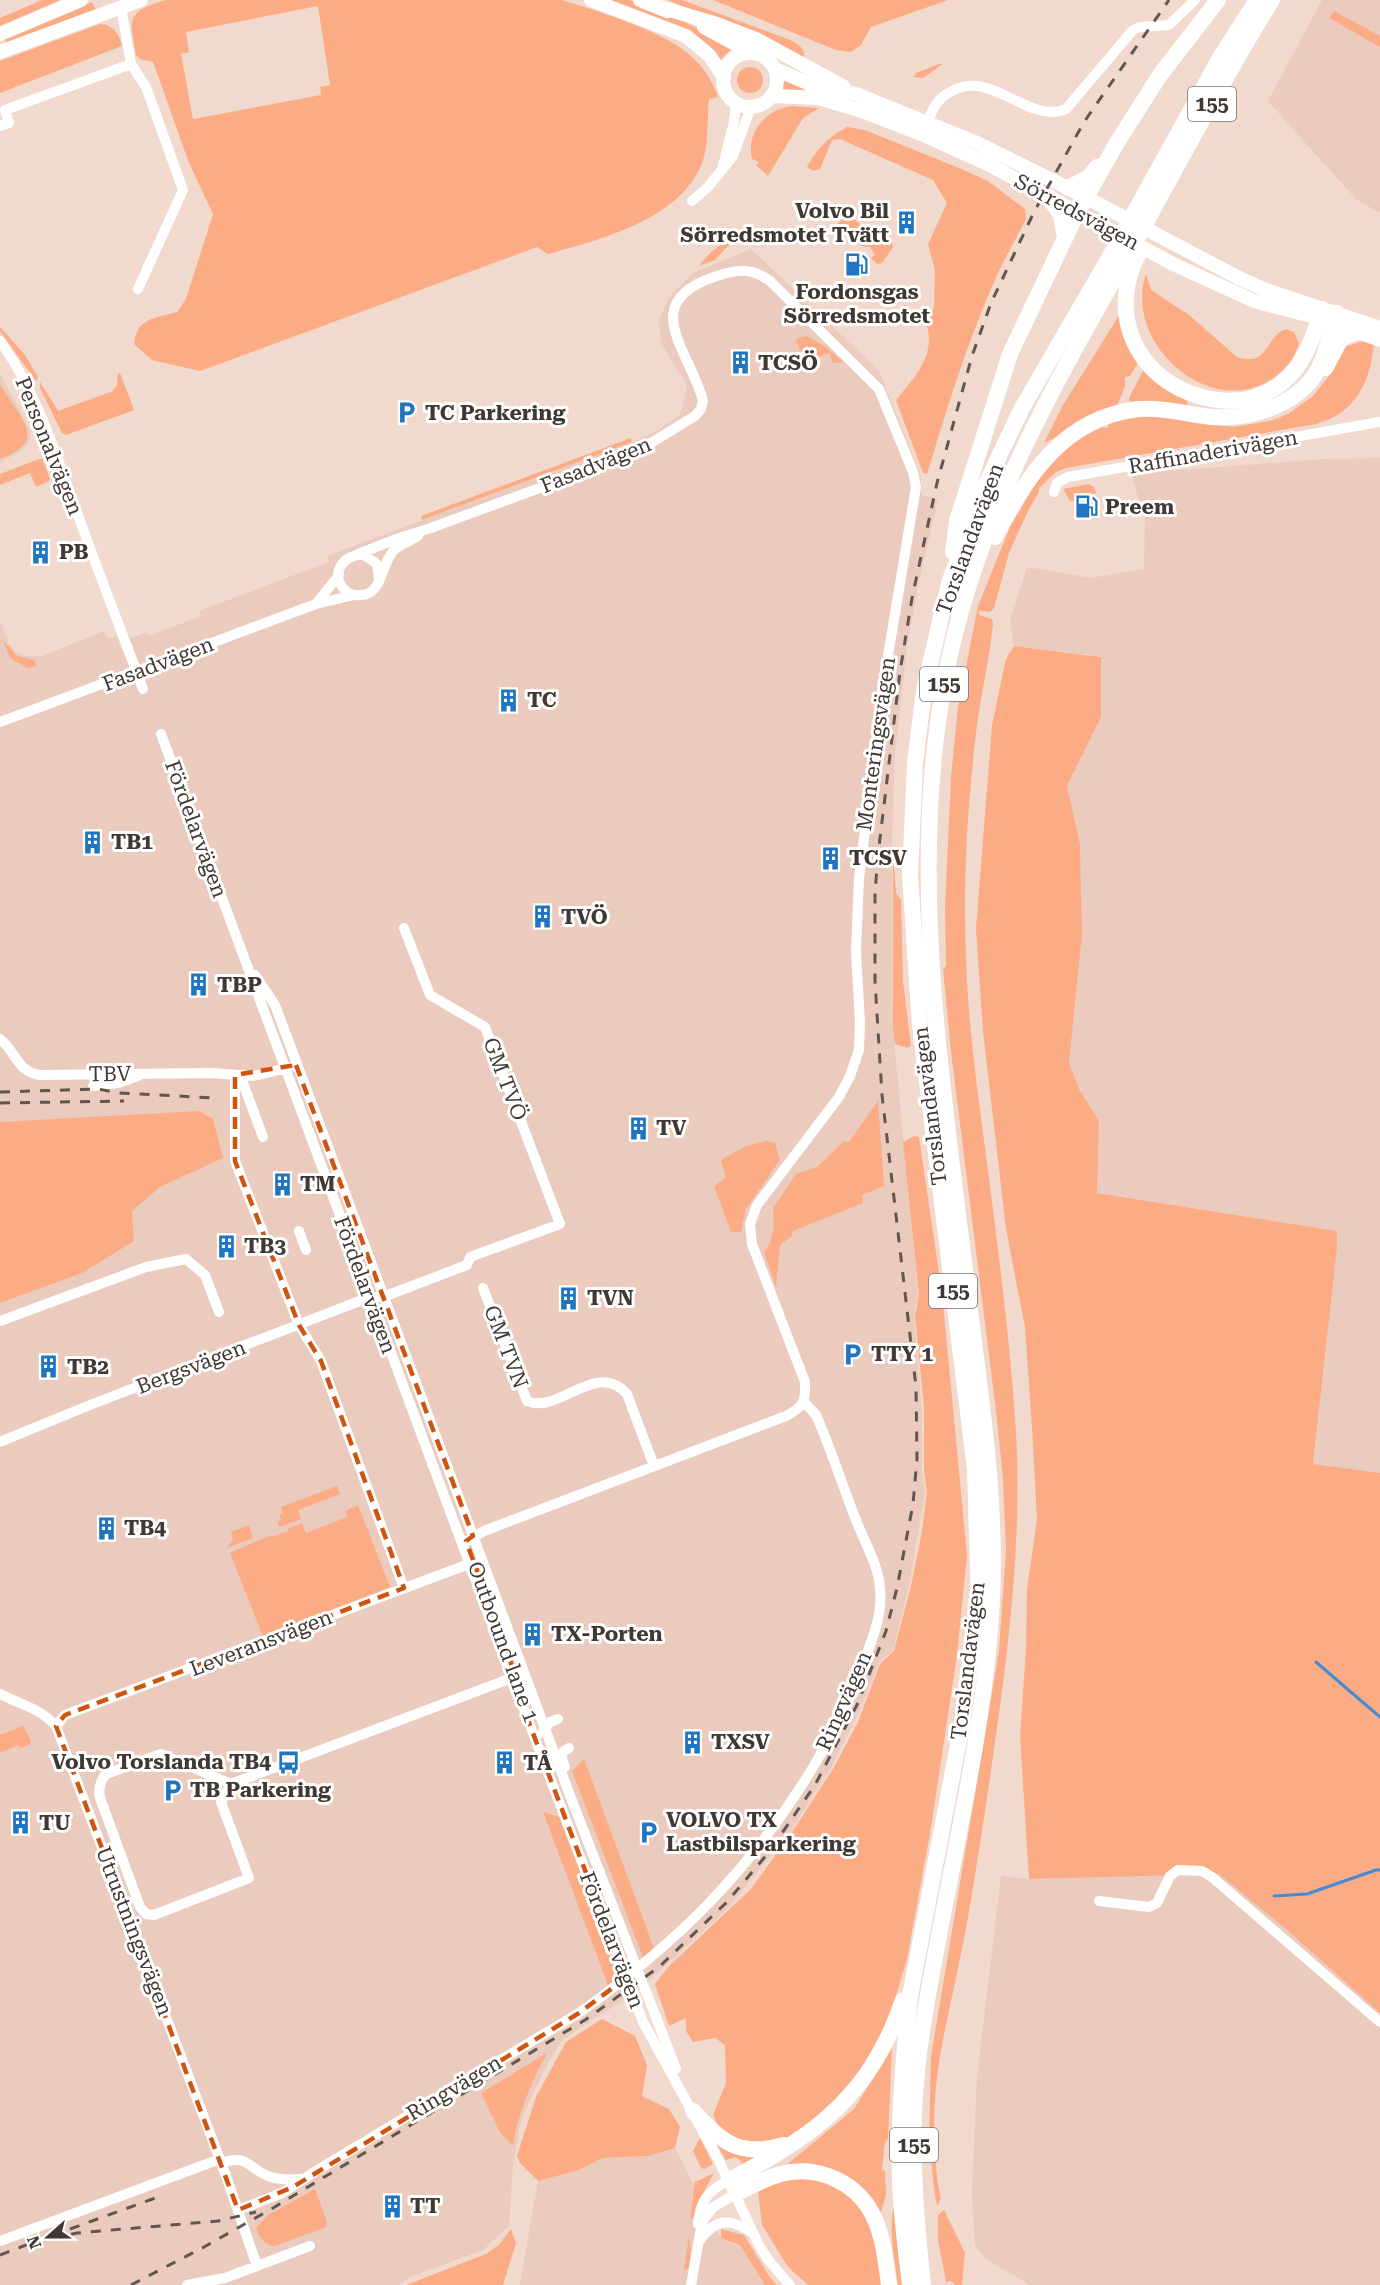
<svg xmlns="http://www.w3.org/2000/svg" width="1380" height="2285" font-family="'Roboto Serif',serif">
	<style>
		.built { fill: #eacbbd }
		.green { fill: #fbac85; fill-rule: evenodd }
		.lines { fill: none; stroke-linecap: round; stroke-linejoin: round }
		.stream { stroke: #468acf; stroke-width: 3 }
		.minor { stroke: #fff; stroke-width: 10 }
		.tertiary { stroke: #fff; stroke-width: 14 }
		.primary { stroke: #fff; stroke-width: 16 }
		.rail { stroke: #625650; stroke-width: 3; stroke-dasharray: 10 10; stroke-linecap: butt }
		.marked { fill: none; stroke: #cf5412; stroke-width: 4.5; stroke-dasharray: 12 8; stroke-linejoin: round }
		.labels { text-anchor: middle; stroke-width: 6; stroke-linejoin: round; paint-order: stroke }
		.shield { fill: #fff; stroke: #7a7470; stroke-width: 1.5 }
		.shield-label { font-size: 20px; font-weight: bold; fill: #413833 }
		.poi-label { font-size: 21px; font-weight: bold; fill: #413833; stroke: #fff; text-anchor: start }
		.street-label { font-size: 21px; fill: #413833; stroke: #fff }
	</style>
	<rect width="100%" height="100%" fill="#f1d9ce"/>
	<path class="built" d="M1322,0H1380V213L1356,199L1268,101Z
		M751,249L879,371L920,473L922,495L938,499L918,586L907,646L895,753L892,842L893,1030L918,1295L914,1315L922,1416V1470L925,1492L909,1585L893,1651L879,1662L860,1710L832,1766L790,1832L728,1908L660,1971L617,2004L562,2040L546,2067L521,2119L513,2165L509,2226L483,2250L408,2278L399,2285H0V621L9,644L15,652L24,656H42L104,631L108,639L116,636L124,655L129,653L124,641L147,632L149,636L201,616L199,611L329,562L327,556L332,554L632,442L657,431L681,414L687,385L661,343L659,321L669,297L693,273Z
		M0,374L30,430V440L23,450L0,462Z
		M1380,458V1473L1313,1465L1337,1248L1336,1231L1097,1193L1099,1121L1079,1089L1069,1063L1082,935L1080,844L1067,786L1101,717V656L1014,646L1010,621L1027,567L1091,578L1144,569L1145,520L1131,474L1323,459Z
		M1046,1868L1219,1874L1287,1930L1380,2013V2285H1030L986,2259L975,2245L972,2193L977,2077L1001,1876L1029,1879Z
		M675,2148L721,2238L740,2245L765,2285H520L538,2181L579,2170L603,2158L649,2156Z"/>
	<path class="green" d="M42,0H60L0,26V18Z
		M165,0H562C586,7 609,15 633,24C671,40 704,55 718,97L709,99C707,118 709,147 702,163C681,219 600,240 548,254L537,247L200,371L152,360L134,344C136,318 156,318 177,312L186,299L213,214L189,163L153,62L140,59L136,55C130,18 125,13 165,0ZM318,6L330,85L320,87L321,95L193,119L181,54L189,52L186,32Z
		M605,0C613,0 621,0 629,0C654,3 709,34 731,49L720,60Z
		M668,0H682L793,41C799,45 806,50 804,58Z
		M713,0H948L871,27L861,45L851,52L836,50Z
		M92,2L96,10L6,44L5,39Z
		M1334,11L1380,36V47L1329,18Z
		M100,24C114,25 119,34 122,46L0,93V61Z
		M939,64H943L923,78L914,77L916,73Z
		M737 80a13 13 0 1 1 26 0a13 13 0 1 1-26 0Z
		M779,78L804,87V90L777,89Z
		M790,106L819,108L803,118L768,176L756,165L759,162L752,159C746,132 765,111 790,106Z
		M847,127L865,130L959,168L988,181L1025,209L1026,219C1014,242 1001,265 991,289C965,349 946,412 927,474L923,473L896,400C915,377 937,355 926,323L934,307L935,270L928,244L947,203L933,180L840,139L832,140L820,169L813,171L807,167C816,149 830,136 847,127Z
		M844,218L855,220L871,232L876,231L891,237L893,247L882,263L877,264L871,258L875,255L870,247L861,246L837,224Z
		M743,227L741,232L715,260L699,266L710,253Z
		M1146,274L1151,290L1189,315L1237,357C1270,367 1264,337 1286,329L1294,332L1299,343C1295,357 1287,367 1276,376C1213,424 1122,344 1146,274Z
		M1120,314L1139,361L1130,376L1125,377V387L1116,408L1044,443L1063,405Z
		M0,327L25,355L38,377L36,381L0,331Z
		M806,336L823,345L843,362L833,363L829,353L806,362L796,341L798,338Z
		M1363,341L1374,345C1370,382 1355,414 1316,424L1066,468L1056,472L1039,488V492L1029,509L1009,553L994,608L990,612L979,611V615L992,619L993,624C989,663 979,702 975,742C967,813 963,885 966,957C968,1023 977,1089 986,1155C998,1247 1010,1339 1016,1432C1023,1557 1004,1681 986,1805C978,1855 971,1905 961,1954C947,2024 930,2079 935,2151C936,2167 937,2183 941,2198L937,2206L934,2189L929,2136L931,2056L999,1651L1006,1551L1003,1480L997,1419L951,1052L943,969L946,966L945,907L951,777L958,707L978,606L1010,527L1038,479L1072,442L1101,427L1107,428L1110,422L1141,415L1233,427L1270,421L1288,414L1313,396L1329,376L1345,347Z
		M1144,369L1174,394L1188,400L1187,405L1131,406L1129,398Z
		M120,373L134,410L66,435L62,433L40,388V382L58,411L113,391L117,385L118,374Z
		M0,384C17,416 52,440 0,459Z
		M631,438L632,442L422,520L421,516Z
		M42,458L50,479L49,481L36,487L30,473L0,485V474Z
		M1088,484L1094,487L1096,493L1083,500L1070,501L1063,489Z
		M3,640L17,656L34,660L36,666L28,668L10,658Z
		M1014,646L1101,657V717L1067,786L1080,844L1082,935L1069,1063L1079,1089L1099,1121L1097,1193L1337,1231V1248L1313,1464L1380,1473V2013L1287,1930L1219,1874L1029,1879L1020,1736L1026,1649L1027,1589L1037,1519L1032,1428L1025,1327L1006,1229L983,1031L976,929L992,725L1006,659Z
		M893,854L896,893L901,900L903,981L911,1046L908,1048L895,1044L893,1029Z
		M878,1101L884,1186L862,1195L863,1203L793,1231L792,1236L780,1245L776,1287L764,1252L770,1243L774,1227L773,1208L796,1174L817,1167L844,1141L849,1142Z
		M199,1111L213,1119L223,1158L160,1187L132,1211L134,1241L82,1273L0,1303V1122Z
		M914,1136L919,1137L942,1293L967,1555L957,1655L931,1828L907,1959L890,2016L863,2067L832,2106L796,2137L769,2142H739L724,2136L713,2115L726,2083L725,2045L715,2038L693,2042L686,2031V2018L669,2026L655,1984L668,1967L751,1889L793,1831L833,1769L858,1722L880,1664L894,1651L911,1586L922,1531L927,1492L924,1471V1407L915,1316L919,1295L903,1142Z
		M766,1141L775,1143L780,1160L746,1209L741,1232H731L714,1186L726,1178L721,1160L744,1147Z
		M337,1486L340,1494L298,1510L301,1519L280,1527L277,1522L281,1520L279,1515L283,1514L281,1507Z
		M358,1505L390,1587L263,1637L230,1553L271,1535L272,1537L288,1531V1529L302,1523L306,1533L347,1517L345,1511Z
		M249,1525L253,1538L227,1548L233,1540L231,1532Z
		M23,1726L31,1741L30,1744L20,1748L18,1745L0,1753V1735Z
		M584,1759L654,1948L643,1957L572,1771Z
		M543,1812L559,1817L620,1977L608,1985Z
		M602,2019L635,2036L647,2065L642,2096L669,2109L680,2127L675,2148L649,2156L603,2158L579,2170L538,2181L520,2163L517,2156L536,2097L566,2042Z
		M892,2048L888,2139L885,2142L882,2170L885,2171L886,2195L880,2215L862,2189L784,2167L854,2109Z
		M547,2053C531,2083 519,2111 513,2145L501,2134L481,2093Z
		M700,2138L713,2164L704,2169L701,2168L693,2151Z
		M717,2145L763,2154L744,2167L740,2160L735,2157L726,2160Z
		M714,2173L700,2199L694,2216L690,2219L695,2182Z
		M819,2178L840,2186L869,2217L884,2285H808L788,2267L762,2225L758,2192L781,2179Z
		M315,2189L327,2222L326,2227L275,2246C265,2245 259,2238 256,2228L268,2215Z
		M894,2206L904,2285H898C895,2260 888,2231 894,2206Z
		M944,2210L965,2253L962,2285H955L951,2281L946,2282L938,2240V2215Z
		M511,2229L516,2243L503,2285H406L486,2254L499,2245Z
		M721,2229L744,2235L769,2276L777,2285H765L740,2245L721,2238Z
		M689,2236L691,2249L689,2267L684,2271Z"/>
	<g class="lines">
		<path class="stream" d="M1316,1662L1380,1717
			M1274,1896L1307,1894L1376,1870H1380"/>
		<path class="minor" d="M131,64L146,87L183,190L138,289
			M928,123C932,108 938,98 952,91C992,69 1029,125 1066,109L1133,30L1140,27L1169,25L1195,0
			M0,126L9,123L5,110L131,64L121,7
			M723,166L734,122L736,103
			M692,201L708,187L733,156L751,107
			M0,341C35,389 54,449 74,504C96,566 120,627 143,689
			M1054,492L1057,483L1068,477L1380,422
			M358,554L399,538L428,529L624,457L641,449L695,416L701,409L703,401C690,351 637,303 714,277C736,269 751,267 770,281L879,389L913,472L916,487L884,680L859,878L856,952L860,1022L859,1050L850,1076L839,1097L757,1205L750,1224L752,1244L805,1382C806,1402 803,1407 786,1416L484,1531L462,1544
			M379,579L377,564L364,555C346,553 330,571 343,588C347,593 353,596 360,595C383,595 381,563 394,550C401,544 410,541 418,536
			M316,604L339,575
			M0,722L316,604L354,595
			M161,734L512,1678L643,2022L718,2159L760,2247L769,2261L790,2285
			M255,975L275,1005L574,1806L676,2069
			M0,1039C17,1053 16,1070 39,1075L210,1073L254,1076L291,1067
			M235,1075V1161L299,1325L321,1361L404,1588
			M240,1075L263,1137
			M93,1086L118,1083L138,1076
			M299,1231L306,1250
			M483,1288L527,1401C559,1415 596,1359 627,1394L654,1466
			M0,1321L146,1267L186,1259L205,1275L219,1312
			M0,1442L90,1405L370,1297H383L467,1265L470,1257L560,1224L485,1027L430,995L404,928
			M0,1694C21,1705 40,1708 56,1726L225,2173L257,2266
			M56,1726L65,1715L469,1564
			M542,1733L550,1722L558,1719
			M565,1767L562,1759L563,1752L569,1748
			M231,1784L161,1754L106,1774C100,1781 98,1788 100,1798L140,1907L146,1914L154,1915L249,1878L221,1802L231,1784L517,1676
			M1099,1901L1149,1907L1157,1903L1170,1876L1178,1870L1202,1871L1212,1877L1380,2022
			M221,2163C248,2154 247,2167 268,2176C279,2180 290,2180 302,2179
			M238,2210L282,2193L321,2168L579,2013C677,1943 749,1872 812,1769C831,1737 849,1703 862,1667C871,1642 883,1616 880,1589C879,1567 866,1545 858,1525C843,1488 832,1451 816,1415L804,1402
			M698,2224C700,2202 707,2191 728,2181
			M0,2241L220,2159
			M699,2242C715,2217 730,2218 753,2233
			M187,2285L225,2278L310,2246
			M691,2285L702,2222L712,2208L735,2194"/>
		<path class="tertiary" d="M591,0L686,36L709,55L724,77
			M640,0L667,11
			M660,7L717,24L756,39L844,87
			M704,27L752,53
			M0,34L81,0
			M0,52L141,0
			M723 80a27 27 0 1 1 54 0a27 27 0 1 1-54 0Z
			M775,69L810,84L856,94L977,143L1068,188L1241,279L1266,290L1380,328
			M772,96L818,98L862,111L926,136L988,164L1173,264L1254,301L1319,318L1380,340
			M1326,369L1342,339L1361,332"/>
		<path class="primary" d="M1068,188L1088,178L1097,167
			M1048,196L1061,215L1065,238
			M1139,253C1106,314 1137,380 1202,397C1236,406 1270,399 1294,371C1308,354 1316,330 1322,309
			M995,537C1027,476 1063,418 1138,409C1163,407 1186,414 1211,417C1252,420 1305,404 1322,361C1328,346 1332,329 1337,313
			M953,552L957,521L1010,354L1077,213L1118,141L1160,75L1218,0
			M693,2111C722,2142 738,2158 784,2145
			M728,2181C794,2146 850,2113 885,2043C893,2029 897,2015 903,2000
			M735,2194C750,2187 765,2178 781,2174C820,2164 861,2184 876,2222C884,2242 886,2264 889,2285
			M910,2285C906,2250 901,2215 900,2180C898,2118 903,2058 910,1996L961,1729L979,1603L975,1469L920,1025L910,876L915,763L924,690L949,583L985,486L1022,408L1113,251L1221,56L1257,0
			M923,2285C916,2218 910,2150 916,2083C920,2035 929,1988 938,1941C959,1828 986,1715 992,1600C996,1516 986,1434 975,1350C962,1244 947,1137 937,1031C926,914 923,790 946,674C975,524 1050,391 1125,260C1174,173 1219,85 1272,0"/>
		<path class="rail" d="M0,1092L98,1089L119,1093L216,1098
			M0,1103L124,1101
			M70,2229L158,2197
			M32,2243L77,2233L218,2221L256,2212
			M0,2255L39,2240
			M131,2285L204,2247L273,2208L585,2020L659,1967L727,1902L769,1852L815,1785L858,1703L886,1631L897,1588L913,1504L917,1459L916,1387L882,1095L875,981V892L878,855L900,672L912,598L937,483L972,356L991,303L1034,212L1084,122L1169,0"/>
	</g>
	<path class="marked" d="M296,1065L473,1536L466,1541L516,1677L512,1678L626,1978L579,2013L293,2187L238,2210L56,1726L65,1715L404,1588L321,1361L299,1325L235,1161V1075Z"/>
	<defs>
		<symbol id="building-bare" viewBox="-9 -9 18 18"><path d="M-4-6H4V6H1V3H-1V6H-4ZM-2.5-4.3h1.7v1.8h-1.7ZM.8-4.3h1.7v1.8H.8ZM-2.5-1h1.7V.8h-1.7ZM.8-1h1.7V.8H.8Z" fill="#1f75c2" stroke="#fff" stroke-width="2.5" paint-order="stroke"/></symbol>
		<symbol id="fuel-bare" viewBox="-9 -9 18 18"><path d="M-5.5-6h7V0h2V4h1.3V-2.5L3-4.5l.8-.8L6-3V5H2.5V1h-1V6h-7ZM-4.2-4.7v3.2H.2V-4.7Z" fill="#1f75c2" stroke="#fff" stroke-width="2.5" paint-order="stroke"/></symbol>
		<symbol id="parking-bare" viewBox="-9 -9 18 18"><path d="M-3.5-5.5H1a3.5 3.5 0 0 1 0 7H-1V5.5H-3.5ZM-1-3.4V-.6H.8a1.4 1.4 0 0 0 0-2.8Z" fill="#1f75c2" stroke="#fff" stroke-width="2.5" paint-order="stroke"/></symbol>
		<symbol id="bus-bare" viewBox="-9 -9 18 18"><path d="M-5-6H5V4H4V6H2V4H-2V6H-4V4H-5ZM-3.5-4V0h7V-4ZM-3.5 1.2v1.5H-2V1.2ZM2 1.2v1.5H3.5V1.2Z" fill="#1f75c2" stroke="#fff" stroke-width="2.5" paint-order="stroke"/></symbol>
	</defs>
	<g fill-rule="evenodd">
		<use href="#building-bare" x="890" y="206" width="33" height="33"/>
		<use href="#fuel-bare" x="840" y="248" width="33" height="33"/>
		<use href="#building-bare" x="724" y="346" width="33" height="33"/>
		<use href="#parking-bare" x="390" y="396" width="33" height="33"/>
		<use href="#fuel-bare" x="1070" y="490" width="33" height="33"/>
		<use href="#building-bare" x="24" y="536" width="33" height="33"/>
		<use href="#building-bare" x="492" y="684" width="33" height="33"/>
		<use href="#building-bare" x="76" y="826" width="33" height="33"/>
		<use href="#building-bare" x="814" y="842" width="33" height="33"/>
		<use href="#building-bare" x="526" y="900" width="33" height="33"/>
		<use href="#building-bare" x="182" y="968" width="33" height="33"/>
		<use href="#building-bare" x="622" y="1112" width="33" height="33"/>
		<use href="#building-bare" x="266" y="1168" width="33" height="33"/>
		<use href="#building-bare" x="210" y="1230" width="33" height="33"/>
		<use href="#building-bare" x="552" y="1282" width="33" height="33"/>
		<use href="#parking-bare" x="836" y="1338" width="33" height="33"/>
		<use href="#building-bare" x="32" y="1350" width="33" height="33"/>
		<use href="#building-bare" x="90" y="1512" width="33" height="33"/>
		<use href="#building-bare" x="516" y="1618" width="33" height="33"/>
		<use href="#building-bare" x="676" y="1726" width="33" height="33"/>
		<use href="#bus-bare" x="272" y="1746" width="33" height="33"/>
		<use href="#building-bare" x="488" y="1746" width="33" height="33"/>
		<use href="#parking-bare" x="156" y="1774" width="33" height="33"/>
		<use href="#building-bare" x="4" y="1806" width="33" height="33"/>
		<use href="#parking-bare" x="632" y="1816" width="33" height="33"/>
		<use href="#building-bare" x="376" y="2190" width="33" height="33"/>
	</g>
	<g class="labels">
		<g class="shield">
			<rect x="1188" y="87" width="48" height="34" rx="4.5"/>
			<rect x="920" y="667" width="48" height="34" rx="4.5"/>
			<rect x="929" y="1274" width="48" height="34" rx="4.5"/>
			<rect x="890" y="2128" width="48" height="34" rx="4.5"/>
		</g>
		<g class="shield-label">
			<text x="1212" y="111">155</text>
			<text x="944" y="691">155</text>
			<text x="953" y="1298">155</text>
			<text x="914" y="2152">155</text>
		</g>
		<g class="poi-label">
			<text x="889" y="218" text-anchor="end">Volvo Bil<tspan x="889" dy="24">Sörredsmotet Tvätt</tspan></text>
			<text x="857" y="299" text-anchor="middle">Fordonsgas<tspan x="857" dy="24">Sörredsmotet</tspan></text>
			<text x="758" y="370">TCSÖ</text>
			<text x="425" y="420">TC Parkering</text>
			<text x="1105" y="514">Preem</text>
			<text x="59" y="559">PB</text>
			<text x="527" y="707">TC</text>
			<text x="111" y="849">TB1</text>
			<text x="849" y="865">TCSV</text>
			<text x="561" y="924">TVÖ</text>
			<text x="217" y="992">TBP</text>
			<text x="656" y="1135">TV</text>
			<text x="300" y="1191">TM</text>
			<text x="244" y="1253">TB3</text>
			<text x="587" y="1305">TVN</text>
			<text x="871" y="1361">TTY 1</text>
			<text x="67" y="1374">TB2</text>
			<text x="124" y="1535">TB4</text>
			<text x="551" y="1641">TX-Porten</text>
			<text x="711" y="1749">TXSV</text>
			<text x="271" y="1769" text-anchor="end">Volvo Torslanda TB4</text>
			<text x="523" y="1770">TÅ</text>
			<text x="190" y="1797">TB Parkering</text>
			<text x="666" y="1827">VOLVO TX<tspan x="666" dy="24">Lastbilsparkering</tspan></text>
			<text x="39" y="1830">TU</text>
			<text x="410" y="2213">TT</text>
		</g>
		<g class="street-label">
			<text transform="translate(1077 212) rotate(28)" y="7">Sörredsvägen</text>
			<text transform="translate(49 446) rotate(68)" y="7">Personalvägen</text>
			<text transform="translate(1213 452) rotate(-10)" y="7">Raffinaderivägen</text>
			<text transform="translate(596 465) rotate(-22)" y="7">Fasadvägen</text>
			<text transform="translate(970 539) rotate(-70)" y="7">Torslandavägen</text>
			<text transform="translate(158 664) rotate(-21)" y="7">Fasadvägen</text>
			<text transform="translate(876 744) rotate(-82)" y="7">Monteringsvägen</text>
			<text transform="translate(196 829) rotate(70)" y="7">Fördelarvägen</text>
			<text transform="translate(110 1074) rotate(-1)" y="7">TBV</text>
			<text transform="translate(505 1079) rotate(69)" y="7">GM TVÖ</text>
			<text transform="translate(930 1106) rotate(-97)" y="7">Torslandavägen</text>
			<text transform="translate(365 1285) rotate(70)" y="7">Fördelarvägen</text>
			<text transform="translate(506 1347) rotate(69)" y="7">GM TVN</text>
			<text transform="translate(191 1367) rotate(-21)" y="7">Bergsvägen</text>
			<text transform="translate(503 1642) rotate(70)" y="7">Outbound lane 1</text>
			<text transform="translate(261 1643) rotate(-21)" y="7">Leveransvägen</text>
			<text transform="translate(968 1661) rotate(-83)" y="7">Torslandavägen</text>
			<text transform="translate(844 1701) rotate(-66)" y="7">Ringvägen</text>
			<text transform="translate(134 1931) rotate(69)" y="7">Utrustningsvägen</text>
			<text transform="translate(612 1940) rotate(69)" y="7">Fördelarvägen</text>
			<text transform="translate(454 2088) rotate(-31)" y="7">Ringvägen</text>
		</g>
	</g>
	<g transform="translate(48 2237) rotate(249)" stroke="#ffffff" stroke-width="4.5" paint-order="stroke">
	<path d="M0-4.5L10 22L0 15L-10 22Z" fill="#413833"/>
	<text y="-9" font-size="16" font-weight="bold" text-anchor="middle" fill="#413833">N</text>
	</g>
</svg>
